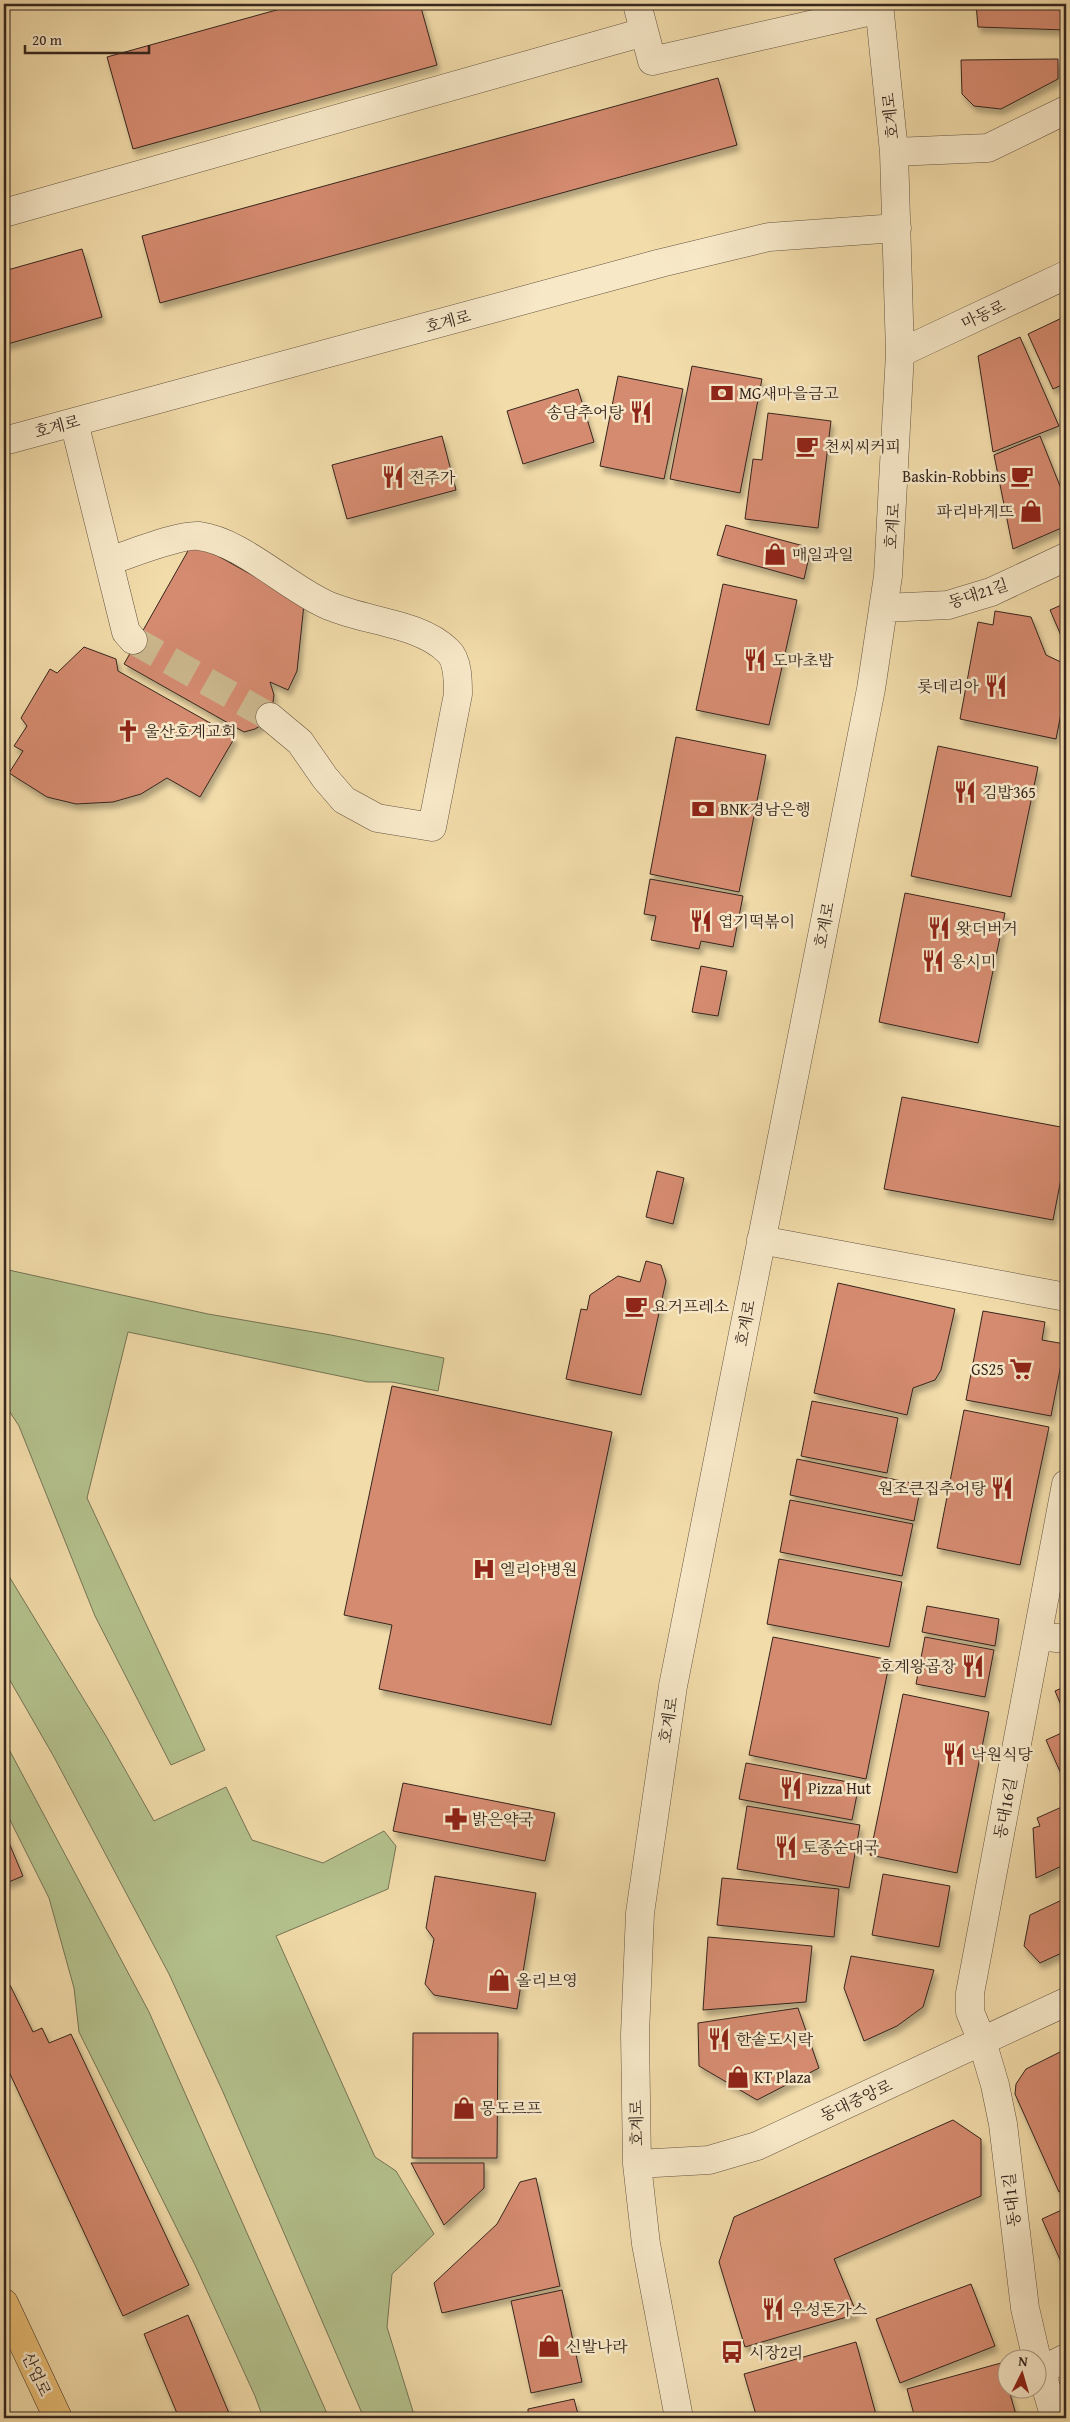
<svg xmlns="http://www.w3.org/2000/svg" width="1070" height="2422" font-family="'Gentium Book Plus','Noto Serif KR',serif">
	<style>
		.green { fill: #b4c28d; stroke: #757456 }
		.building { fill: #d58b70; stroke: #36261e; filter: url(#shadow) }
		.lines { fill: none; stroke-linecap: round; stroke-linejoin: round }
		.minor-tunnel { stroke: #ccb88e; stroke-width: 28; stroke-dasharray: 28 14; stroke-linecap: butt }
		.minor-casing { stroke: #655441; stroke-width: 29 }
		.major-casing { stroke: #36261e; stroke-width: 29 }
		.minor { stroke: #f7e8c8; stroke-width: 28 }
		.major { stroke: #e9be75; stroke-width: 28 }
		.labels { text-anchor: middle; stroke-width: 5; stroke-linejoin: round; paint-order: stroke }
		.street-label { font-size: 16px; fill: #36261e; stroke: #f7e8c8 }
		.poi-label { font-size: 16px; fill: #36261e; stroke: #f7e8c8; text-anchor: start }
	</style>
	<defs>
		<filter id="shadow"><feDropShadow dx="3" dy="5.5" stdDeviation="2.5" flood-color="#0004"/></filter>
	</defs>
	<rect width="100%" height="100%" fill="#f2dcaa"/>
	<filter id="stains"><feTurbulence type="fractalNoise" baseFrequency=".004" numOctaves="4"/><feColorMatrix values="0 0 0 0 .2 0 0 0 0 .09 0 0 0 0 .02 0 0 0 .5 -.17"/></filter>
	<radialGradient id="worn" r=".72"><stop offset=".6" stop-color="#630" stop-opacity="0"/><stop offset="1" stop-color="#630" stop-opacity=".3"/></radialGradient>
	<path class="green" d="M4,1269L208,1314L331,1335L444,1358L438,1391L392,1382H368L128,1332L87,1498L205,1750L171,1765L95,1616L19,1426L4,1403Z
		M4,1568L106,1736L154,1821L226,1787L252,1840L323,1863L384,1831L396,1846L388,1889L276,1936L375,2157L396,2171L434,2234L392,2274L387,2327L415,2418H364L223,2092L169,1974L54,1757L4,1670Z
		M4,1740L149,2012L329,2418H263L255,2396L196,2267L79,2032L74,1988L49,1898L4,1808Z"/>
	<path class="building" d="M298,4H420L437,65L133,149L107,57Z
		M976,4H1066V30L978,27Z
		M1058,59V79L1001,109L974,106L962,94L961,60Z
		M718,78L737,145L160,303L142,236Z
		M82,249L102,317L4,345V271Z
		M1066,316V383L1053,389L1028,334Z
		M1020,337L1059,426L993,452L978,356Z
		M692,366L762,379L740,493L670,479Z
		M618,376L683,389L664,479L600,466Z
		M578,389L594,442L523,464L507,411Z
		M768,413L831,421L818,528L745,519L753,459L762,460Z
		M442,436L456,490L347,519L332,465Z
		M1040,436L1066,501V526L1013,549L994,455Z
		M726,525L811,548L804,579L717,555Z
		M193,542L304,604L297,671L288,690L270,682L274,695L272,709L265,723L255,729L244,732L124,664Z
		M723,584L797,600L769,725L696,710Z
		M1066,603V647L1050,610Z
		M995,611L1031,617L1046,655L1063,663L1061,677L1066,688L1056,739L960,719L978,622L993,625Z
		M84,647L116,659L118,671L235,737L200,797L167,778L141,794L113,802L76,804L47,797L9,773L23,751L14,746L27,726L21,718L50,669L57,673Z
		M676,737L766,755L739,892L650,874Z
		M938,746L1038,767L1011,897L911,876Z
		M650,879L743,896L733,947L701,941L699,949L651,940L656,916L644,914Z
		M905,893L1005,913L978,1043L879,1022Z
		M701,966L727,971L718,1016L692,1012Z
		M902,1097L1066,1128V1153L1053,1220L884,1189Z
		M657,1171L684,1178L673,1224L646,1217Z
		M646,1261L661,1265L666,1281L641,1395L566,1379L581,1309L587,1310L590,1295L618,1276L640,1282Z
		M838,1283L955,1309L941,1370L935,1380L913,1388L907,1415L814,1393Z
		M983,1311L1045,1322L1042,1340L1065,1344L1051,1416L966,1400Z
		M392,1386L612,1432L551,1725L379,1689L392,1625L344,1615Z
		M812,1401L898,1418L887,1473L801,1456Z
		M964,1410L1049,1427L1020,1565L937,1548Z
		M797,1459L921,1485L914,1521L790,1495Z
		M790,1500L913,1524L902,1576L780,1552Z
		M779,1559L902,1582L889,1647L767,1624Z
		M927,1606L999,1619L995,1646L922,1632Z
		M773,1637L890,1660L866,1779L749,1755Z
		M925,1637L994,1650L985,1697L916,1684Z
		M1066,1686V1717L1055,1691Z
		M903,1694L989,1712L957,1873L870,1855Z
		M1066,1731V1785L1046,1740Z
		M746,1763L859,1784L852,1820L739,1799Z
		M403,1783L555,1813L545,1861L393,1831Z
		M747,1806L860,1825L849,1888L737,1869Z
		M1064,1806L1066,1810V1864L1036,1878L1033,1828L1040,1826L1037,1818Z
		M4,1831L23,1876L4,1884Z
		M883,1874L950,1886L939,1947L872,1935Z
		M435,1876L536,1893L517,2009L434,1995L425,1984L434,1939L426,1928Z
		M722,1878L839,1889L834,1937L717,1925Z
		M1066,1898V1951L1040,1963L1024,1946L1030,1915Z
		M708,1937L812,1946L806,2002L703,2010Z
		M851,1956L934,1970L923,2007L897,2026L864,2041L844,1988Z
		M10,1985L33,2032L42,2028L49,2043L71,2034L189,2285L123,2316L4,2061V1988Z
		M798,2008L819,2068L757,2100L699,2066L698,2023Z
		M413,2033H498L497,2158H412Z
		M1066,2049V2189L1059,2192L1015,2094L1016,2084L1026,2069Z
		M953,2120L981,2139V2196L834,2259L857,2314L745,2347L719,2262L734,2217Z
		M411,2163H484V2188L444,2225Z
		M536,2178L560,2286L442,2313L434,2283L497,2224L520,2182Z
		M1066,2208V2273L1042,2219Z
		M971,2284L995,2346L900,2383L876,2319Z
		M562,2290L582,2382L531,2393L511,2301Z
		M188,2315L231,2418H179L144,2334Z
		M856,2342L877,2418H757L744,2374Z
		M1001,2363L1017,2418H915L907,2389Z
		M574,2399L579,2418H528V2409Z"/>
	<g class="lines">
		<path class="minor-tunnel" d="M133,640L270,717"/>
		<defs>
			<path id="minor" d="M637,4L652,61L880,9
				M894,152L988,148L1066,110
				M4,213L644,32
				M900,353L1066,275
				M74,422L126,632L133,640
				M4,441L661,263L769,237L897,228
				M109,561C131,554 179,534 199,536C240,541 286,586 325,604C363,622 419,622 448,651C458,660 458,681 458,694L432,827L377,818L344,800L325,778L300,742L270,717
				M884,608L948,605L991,592L1066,557
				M761,1240L1066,1297
				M1038,1636L1066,1639
				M637,2164L709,2160L757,2146L1066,2002
				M1037,2360L1025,2308L1003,2124L995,2085L982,2041L970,2012V1993L1066,1484
				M1038,2360L1055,2418
				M1040,2371L1066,2358
				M679,2418L646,2244L637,2164L635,2034L640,1913L673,1686L871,689L888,576L900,353L894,152L879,4"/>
			<path id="major" d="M4,2303L58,2418"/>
		</defs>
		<use href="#minor" class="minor-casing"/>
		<use href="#major" class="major-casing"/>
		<use href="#minor" class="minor"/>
		<use href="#major" class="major"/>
	</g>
	<defs>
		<symbol id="bank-bare" viewBox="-9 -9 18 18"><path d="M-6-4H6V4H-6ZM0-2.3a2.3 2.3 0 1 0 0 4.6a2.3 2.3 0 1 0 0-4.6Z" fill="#8f2418" stroke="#f7e8c8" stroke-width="2.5" paint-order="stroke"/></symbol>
		<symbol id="restaurant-bare" viewBox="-9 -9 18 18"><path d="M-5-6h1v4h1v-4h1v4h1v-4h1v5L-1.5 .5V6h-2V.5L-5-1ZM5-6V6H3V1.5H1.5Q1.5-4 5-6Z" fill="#8f2418" stroke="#f7e8c8" stroke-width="2.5" paint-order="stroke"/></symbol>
		<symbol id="cafe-bare" viewBox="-9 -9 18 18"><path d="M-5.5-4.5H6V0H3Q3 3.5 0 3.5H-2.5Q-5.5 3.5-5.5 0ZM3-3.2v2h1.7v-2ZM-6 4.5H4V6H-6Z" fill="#8f2418" stroke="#f7e8c8" stroke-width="2.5" paint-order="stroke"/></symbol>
		<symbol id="shop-bare" viewBox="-9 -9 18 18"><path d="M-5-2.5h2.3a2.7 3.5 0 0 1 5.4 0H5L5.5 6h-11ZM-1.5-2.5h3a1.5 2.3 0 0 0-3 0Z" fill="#8f2418" stroke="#f7e8c8" stroke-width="2.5" paint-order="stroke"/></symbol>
		<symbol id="church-bare" viewBox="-9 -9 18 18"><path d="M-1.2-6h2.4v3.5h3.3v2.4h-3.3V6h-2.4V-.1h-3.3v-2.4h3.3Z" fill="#8f2418" stroke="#f7e8c8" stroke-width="2.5" paint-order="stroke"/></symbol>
		<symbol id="supermarket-bare" viewBox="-9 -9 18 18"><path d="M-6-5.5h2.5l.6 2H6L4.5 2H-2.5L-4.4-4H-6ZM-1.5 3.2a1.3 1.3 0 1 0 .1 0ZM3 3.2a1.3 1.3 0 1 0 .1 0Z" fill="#8f2418" stroke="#f7e8c8" stroke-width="2.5" paint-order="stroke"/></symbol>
		<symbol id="hospital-bare" viewBox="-9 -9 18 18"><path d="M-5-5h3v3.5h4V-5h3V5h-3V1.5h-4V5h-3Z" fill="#8f2418" stroke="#f7e8c8" stroke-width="2.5" paint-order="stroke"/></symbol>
		<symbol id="pharmacy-bare" viewBox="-9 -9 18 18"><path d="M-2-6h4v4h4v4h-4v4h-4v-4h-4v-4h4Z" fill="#8f2418" stroke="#f7e8c8" stroke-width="2.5" paint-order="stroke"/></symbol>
		<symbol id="bus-bare" viewBox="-9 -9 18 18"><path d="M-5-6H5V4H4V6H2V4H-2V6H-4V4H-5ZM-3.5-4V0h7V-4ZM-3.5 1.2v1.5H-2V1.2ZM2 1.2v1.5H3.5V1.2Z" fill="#8f2418" stroke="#f7e8c8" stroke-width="2.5" paint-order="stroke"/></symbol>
	</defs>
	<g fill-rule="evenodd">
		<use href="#bank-bare" x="706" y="377" width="32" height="32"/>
		<use href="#restaurant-bare" x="625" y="396" width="32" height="32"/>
		<use href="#cafe-bare" x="791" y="430" width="32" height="32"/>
		<use href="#cafe-bare" x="1006" y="460" width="32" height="32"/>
		<use href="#restaurant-bare" x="377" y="461" width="32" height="32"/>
		<use href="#shop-bare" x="1015" y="495" width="32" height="32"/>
		<use href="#shop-bare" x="759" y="538" width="32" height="32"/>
		<use href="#restaurant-bare" x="739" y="644" width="32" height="32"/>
		<use href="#restaurant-bare" x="980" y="670" width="32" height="32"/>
		<use href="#church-bare" x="112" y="715" width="32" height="32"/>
		<use href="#restaurant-bare" x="949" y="776" width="32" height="32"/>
		<use href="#bank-bare" x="687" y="793" width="32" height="32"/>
		<use href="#restaurant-bare" x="685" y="905" width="32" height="32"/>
		<use href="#restaurant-bare" x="923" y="912" width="32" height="32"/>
		<use href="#restaurant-bare" x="917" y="945" width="32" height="32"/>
		<use href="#cafe-bare" x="620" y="1290" width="32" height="32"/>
		<use href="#supermarket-bare" x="1005" y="1353" width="32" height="32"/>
		<use href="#restaurant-bare" x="986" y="1472" width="32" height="32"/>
		<use href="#hospital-bare" x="468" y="1553" width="32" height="32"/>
		<use href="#restaurant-bare" x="957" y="1650" width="32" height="32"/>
		<use href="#restaurant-bare" x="938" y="1738" width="32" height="32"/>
		<use href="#restaurant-bare" x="775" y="1772" width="32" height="32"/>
		<use href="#pharmacy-bare" x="440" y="1803" width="32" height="32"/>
		<use href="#restaurant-bare" x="770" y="1831" width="32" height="32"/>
		<use href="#shop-bare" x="483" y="1964" width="32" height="32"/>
		<use href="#restaurant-bare" x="703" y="2023" width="32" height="32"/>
		<use href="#shop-bare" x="722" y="2061" width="32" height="32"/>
		<use href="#shop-bare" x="448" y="2092" width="32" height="32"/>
		<use href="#restaurant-bare" x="757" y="2293" width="32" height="32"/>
		<use href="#shop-bare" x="533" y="2330" width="32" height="32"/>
		<use href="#bus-bare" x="716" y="2336" width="32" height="32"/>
	</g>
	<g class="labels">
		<g class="street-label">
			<text transform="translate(890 116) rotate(-96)" y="6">호계로</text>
			<text transform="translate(983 314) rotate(-25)" y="6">마동로</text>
			<text transform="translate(448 321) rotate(-15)" y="6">호계로</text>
			<text transform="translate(57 426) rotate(-15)" y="6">호계로</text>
			<text transform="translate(892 526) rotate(-86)" y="6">호계로</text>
			<text transform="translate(978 593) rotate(-18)" y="6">동대21길</text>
			<text transform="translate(824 925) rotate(-79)" y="6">호계로</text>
			<text transform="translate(745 1323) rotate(-79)" y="6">호계로</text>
			<text transform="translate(668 1720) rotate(-81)" y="6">호계로</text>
			<text transform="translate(1005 1808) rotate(-79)" y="6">동대16길</text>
			<text transform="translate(856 2100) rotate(-25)" y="6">동대중앙로</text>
			<text transform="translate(636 2123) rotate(-91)" y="6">호계로</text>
			<text transform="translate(1011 2200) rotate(-96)" y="6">동대1길</text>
			<text transform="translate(37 2374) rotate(65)" y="6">산업로</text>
		</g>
		<g class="poi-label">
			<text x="739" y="399">MG새마을금고</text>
			<text x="624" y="418" text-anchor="end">송담추어탕</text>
			<text x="824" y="452">천씨씨커피</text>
			<text x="1006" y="482" text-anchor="end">Baskin-Robbins</text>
			<text x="409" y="483">전주가</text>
			<text x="1014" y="517" text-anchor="end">파리바게뜨</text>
			<text x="792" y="560">매일과일</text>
			<text x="772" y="666">도마초밥</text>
			<text x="979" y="692" text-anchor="end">롯데리아</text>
			<text x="144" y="737">울산호계교회</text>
			<text x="982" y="798">김밥365</text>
			<text x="720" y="815">BNK경남은행</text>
			<text x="718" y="927">엽기떡볶이</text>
			<text x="956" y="934">왓더버거</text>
			<text x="950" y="967">옹시미</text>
			<text x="652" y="1312">요거프레소</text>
			<text x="1004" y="1375" text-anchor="end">GS25</text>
			<text x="986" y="1494" text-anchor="end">원조큰집추어탕</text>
			<text x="500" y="1575">엘리야병원</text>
			<text x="956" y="1672" text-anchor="end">호계왕곱창</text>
			<text x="971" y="1760">낙원식당</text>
			<text x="808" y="1794">Pizza Hut</text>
			<text x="472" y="1825">밝은약국</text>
			<text x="802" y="1853">토종순대국</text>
			<text x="516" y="1986">올리브영</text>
			<text x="736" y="2045">한솥도시락</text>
			<text x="754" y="2083">KT Plaza</text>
			<text x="480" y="2114">몽도르프</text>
			<text x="790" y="2315">우성돈가스</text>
			<text x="566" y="2352">신발나라</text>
			<text x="749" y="2358">시장2리</text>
		</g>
	</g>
	<rect width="1070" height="2422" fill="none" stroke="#f2dcaa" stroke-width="20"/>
	<rect x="5" y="5" width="1060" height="2412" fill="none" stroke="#36261e" stroke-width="2.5"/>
	<rect x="10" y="10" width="1050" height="2402" fill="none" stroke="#36261e"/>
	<g transform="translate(1022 2374) rotate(5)"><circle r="24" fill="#f7e8c8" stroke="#aa9a84"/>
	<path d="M0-4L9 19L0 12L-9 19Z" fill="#8f2418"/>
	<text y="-8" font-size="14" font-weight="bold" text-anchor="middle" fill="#36261e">N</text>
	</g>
	<path d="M25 45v8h124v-8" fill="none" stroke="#36261e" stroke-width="2.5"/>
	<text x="32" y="45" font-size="15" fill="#36261e" stroke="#f7e8c8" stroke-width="4" paint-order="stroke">20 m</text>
	<rect width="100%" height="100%" filter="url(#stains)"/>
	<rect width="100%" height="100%" fill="url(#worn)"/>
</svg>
